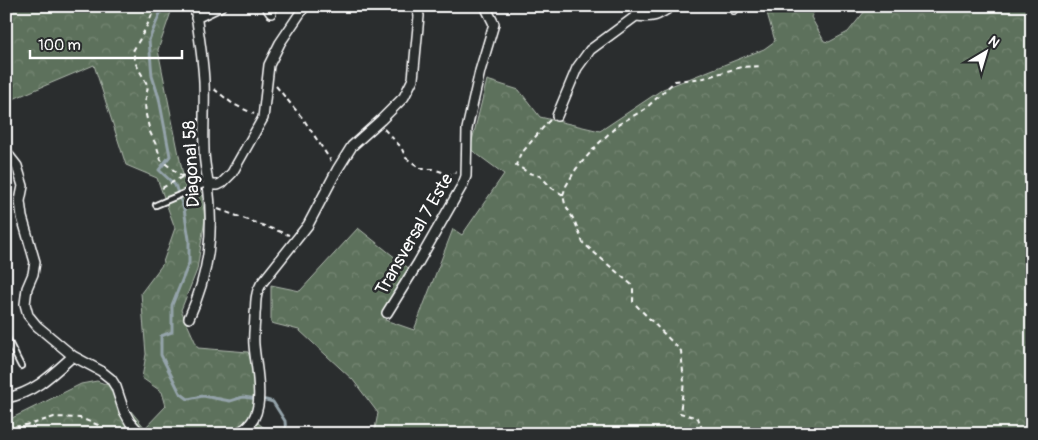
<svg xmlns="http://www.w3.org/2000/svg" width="1038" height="440" font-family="Pangolin,sans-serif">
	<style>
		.forest { fill: url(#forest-crowns); stroke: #aeb8ad }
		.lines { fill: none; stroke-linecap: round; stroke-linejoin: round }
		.stream { stroke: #94a3aa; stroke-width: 3 }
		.service-casing { stroke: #fff; stroke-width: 8 }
		.minor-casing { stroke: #fff; stroke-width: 12 }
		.path { stroke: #fff; stroke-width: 2; stroke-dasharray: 5 4; stroke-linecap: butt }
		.service { stroke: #2a2d2e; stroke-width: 4.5 }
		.minor { stroke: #2a2d2e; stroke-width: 9 }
		.labels { text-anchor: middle; stroke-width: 5; stroke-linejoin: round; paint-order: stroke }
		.street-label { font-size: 18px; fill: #fff; stroke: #2a2d2e }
	</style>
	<defs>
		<pattern id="forest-crowns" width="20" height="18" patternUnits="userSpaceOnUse" patternTransform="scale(1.25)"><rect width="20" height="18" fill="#5d715b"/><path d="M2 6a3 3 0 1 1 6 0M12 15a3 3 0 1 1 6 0" fill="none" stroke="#758674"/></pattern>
	</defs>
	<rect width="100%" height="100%" fill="#2a2d2e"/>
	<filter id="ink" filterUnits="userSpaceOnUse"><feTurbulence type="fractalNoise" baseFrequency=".02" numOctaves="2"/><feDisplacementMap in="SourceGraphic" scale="10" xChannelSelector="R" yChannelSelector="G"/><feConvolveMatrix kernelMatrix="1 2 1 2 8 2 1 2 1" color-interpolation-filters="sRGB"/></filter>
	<g filter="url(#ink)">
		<path class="forest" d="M6,6H173L158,50L184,180H198L202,196L205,219L197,270L181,310L198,348L248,352L262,393L258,423L272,434H6V421L81,384L97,381L108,385L125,404L145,428L166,406L162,392L142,378L146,354L141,293L162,265L175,228L157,178L126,165L94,65L6,102Z
			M765,6H817L811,17L824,41L829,42L848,32L869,6H1032V434H374L378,413L353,380L299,330L271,323V285L300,291L358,228L416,274L385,320L414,330L453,229L462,235L504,174L470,149L487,80L519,90L540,117L600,131L663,89L764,49L775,41Z"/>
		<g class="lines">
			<path class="stream" d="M163,6L149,40L152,76L159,98L170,156L159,170L175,185L184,209L189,239V263L172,305V332L161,336V355L180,393L188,399L203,396L230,401L243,397L266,400L273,402L285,421L286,434"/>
			<defs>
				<path id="service" d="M156,205L208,183
					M6,336L21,366"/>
				<path id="minor" d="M266,6L271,13
					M732,6L734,9
					M636,16C654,18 657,16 672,6
					M196,18L221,6
					M557,116L577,68L590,50L636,16L643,6
					M6,152L17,166L23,186L20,201L22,217L35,262L33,274L27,288L25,304L28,315L37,326L73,356L101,371L111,379L116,387L124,411L130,422L141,434
					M208,183L213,185H218L222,183L232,173L263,118L269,65L280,43L305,6
					M387,313L418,263L463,184L466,176L467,129L480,71L494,24L485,6
					M189,318C209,274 214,232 208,184C207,173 204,162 204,150C203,127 205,105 204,82C203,57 198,31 195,6
					M6,398C34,393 53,374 73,356
					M233,434C272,424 256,373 254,345C253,335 255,324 255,314C256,308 255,301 257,294C257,291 260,287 261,284L308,225L337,170L352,146L381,120L404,97L413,79L419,16L417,6"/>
			</defs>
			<use href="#service" class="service-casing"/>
			<use href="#minor" class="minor-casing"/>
			<path class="path" d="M155,6C150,22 141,37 133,51L136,64L148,86L145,103L146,115L150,132L157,147L161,160L181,176L197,173
				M276,86L304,120L331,161
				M214,89L233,104L254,114
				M550,120L547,123L520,155L516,165L529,173L540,176L552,188L563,195L565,204L575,222L583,243L633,286V302L681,351L684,382L680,413L698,418L704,434
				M384,129L401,147L406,158L422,169H433L452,175L457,171
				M162,188L184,176
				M563,195L566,186L576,169L598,144L619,124L645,109L675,81L704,78L741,67L762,66
				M218,209L289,235
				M6,428L32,424L54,417L80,418L98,425L104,434"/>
			<use href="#service" class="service"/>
			<use href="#minor" class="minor"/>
		</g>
	</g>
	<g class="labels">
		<g class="street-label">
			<text transform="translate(191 164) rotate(-93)" y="6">Diagonal 58</text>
			<text transform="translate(414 234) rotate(-60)" y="6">Transversal 7 Este</text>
		</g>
	</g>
	<rect width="1038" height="440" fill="none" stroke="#2a2d2e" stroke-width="25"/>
	<rect x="12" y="12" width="1013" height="415" fill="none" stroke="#fff" stroke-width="2" filter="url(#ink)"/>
	<g transform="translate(986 52) rotate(38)" stroke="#2a2d2e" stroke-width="4" paint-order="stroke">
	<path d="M0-4L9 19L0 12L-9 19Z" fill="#ffffff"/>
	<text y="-8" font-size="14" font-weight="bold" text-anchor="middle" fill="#ffffff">N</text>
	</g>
	<path d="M30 50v8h152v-8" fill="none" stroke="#ffffff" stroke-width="2.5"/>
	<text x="38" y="50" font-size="15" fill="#ffffff" stroke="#2a2d2e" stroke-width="4" paint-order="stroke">100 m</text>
</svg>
